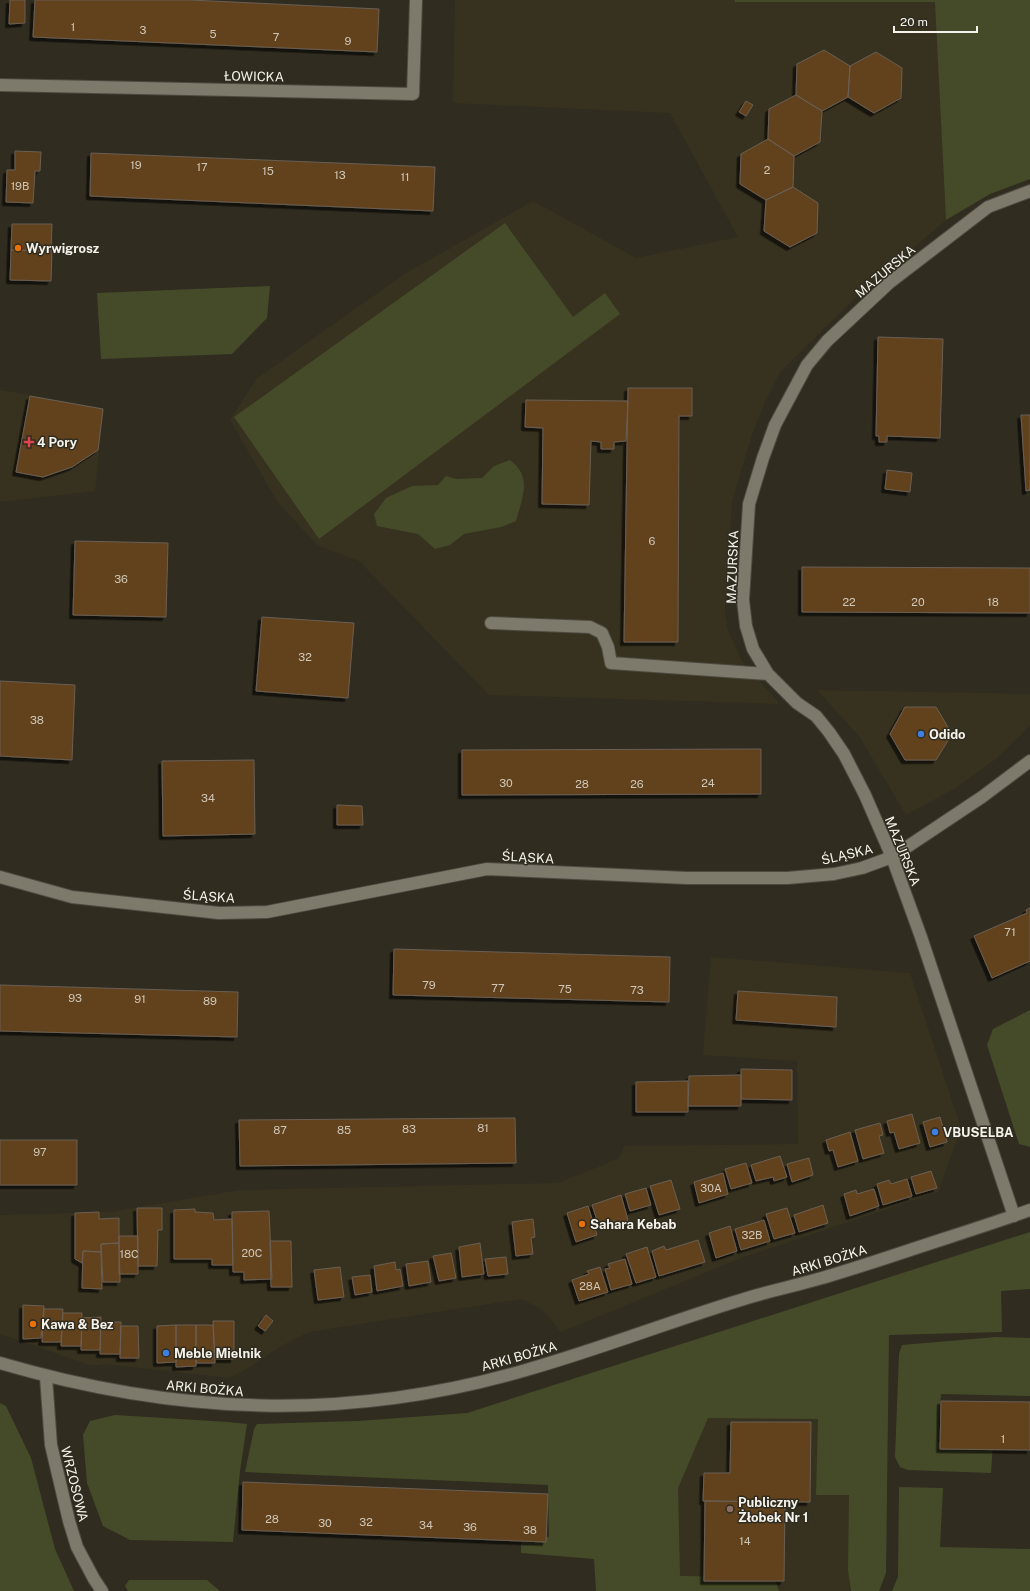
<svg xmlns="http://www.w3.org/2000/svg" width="1030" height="1591" font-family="'Public Sans',sans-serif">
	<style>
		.built { fill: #37321f }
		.green { fill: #454b29 }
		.building { fill: #62421e; stroke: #6a5f54; filter: url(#shadow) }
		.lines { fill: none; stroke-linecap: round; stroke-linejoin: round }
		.minor-casing { stroke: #4d4a3f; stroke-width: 14 }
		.minor { stroke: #7d796b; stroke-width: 12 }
		.food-dot { fill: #e8710a; stroke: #302c20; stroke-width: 1.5 }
		.health-dot { fill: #e0444e; stroke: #302c20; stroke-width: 1.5 }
		.shop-dot { fill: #3f7fe0; stroke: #302c20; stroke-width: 1.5 }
		.education-dot { fill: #8d6e63; stroke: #302c20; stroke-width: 1.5 }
		.labels { text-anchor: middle; stroke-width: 3; stroke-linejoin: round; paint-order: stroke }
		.number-label { font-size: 11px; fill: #d0c7b8 }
		.street-label { font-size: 13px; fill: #f5f3eb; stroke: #302c20 }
		.poi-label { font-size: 13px; font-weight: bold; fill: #f5f3eb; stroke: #302c20; text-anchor: start }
	</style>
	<defs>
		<filter id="shadow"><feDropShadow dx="-3.5" dy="3.5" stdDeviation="0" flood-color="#0009"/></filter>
	</defs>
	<rect width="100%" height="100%" fill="#302c20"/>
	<path class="built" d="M455,0H735V2H936L946,220L853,300L780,372L766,400L752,435L732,501L725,612L728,630L742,661L780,704L489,695L359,561L317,545L277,501L230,420L256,379L403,275L533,201L636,258L738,237L670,113L453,103Z
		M0,390L104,408L95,491L0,502Z
		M817,690L1030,694V725L1020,736L996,759L954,789L906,815L859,736Z
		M711,957L910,973L961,1128L938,1192L741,1258L561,1332L544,1311L522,1299L309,1332L278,1348L252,1366L229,1378L105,1364L92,1366L0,1334V1215L111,1212L240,1190L558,1183L618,1159L624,1146L798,1144L797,1061L703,1055Z
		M857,1339L850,1591H602L612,1428Z"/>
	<path class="green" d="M735,0H1030V179L990,194L946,220L935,2H735Z
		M505,223L573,317L605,293L620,314L319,539L234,417Z
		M270,286L267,318L232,354L101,359L97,293Z
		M510,460C533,477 522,498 516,521L501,527L464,534L450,545L435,549L418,534L377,526L374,514L386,498L412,486L438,485L446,476L456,479L482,478L494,466Z
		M1030,1010V1147L1019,1144L987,1045L993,1029Z
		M1030,1232V1289L1001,1291L1002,1332L889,1335L886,1573L879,1591H851L848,1570L849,1495H816L818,1419L708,1418L678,1488L680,1576L774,1577L779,1591H596L594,1559L521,1553V1536L549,1537L548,1485L245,1472L254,1429L257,1424L358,1421L467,1413Z
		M996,1337L1030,1338V1396L941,1394L938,1442L993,1443L991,1473L908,1470L900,1467L895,1457L899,1354L902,1345Z
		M0,1403L6,1406L31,1458L55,1549L74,1591H0Z
		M115,1415L228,1422L247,1424L240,1471L233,1542L130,1540L103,1526L87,1483L83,1435L90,1421Z
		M899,1487L943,1488L940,1547L1030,1549V1591H892L898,1577Z
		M129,1580H207L220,1591H128L125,1586Z"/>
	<path class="building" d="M10,0H25V23L9,24Z
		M35,0H191L379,9L377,52L33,37Z
		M824,50L850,66L848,97L822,111L796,95L797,64Z
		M876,52L902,68L901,98L874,113L848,97L850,66Z
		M796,95L822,111L820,142L794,156L768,139L769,109Z
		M746,101L753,105L746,116L739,112Z
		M768,139L794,156L793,187L766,200L740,184L741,154Z
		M15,151L41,152L40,171H35L33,203L6,202L7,170H15Z
		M91,153L435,167L433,211L90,196Z
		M793,187L818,203L817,233L790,247L764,231L766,200Z
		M12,224H52L51,251L11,250Z
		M11,250L52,251L51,281L10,280Z
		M878,337L943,339L940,438L887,436V442H879V436H876Z
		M628,388H692V416H679L678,642H624Z
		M30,396L103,409L98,450L72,467L43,477L16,472Z
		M526,400L628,401L626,441L614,442V449H601V442L591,441L589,505L542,504L543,428L525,427Z
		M1021,415H1030V490L1026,491Z
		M887,470L912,473L910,492L885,489Z
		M75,541L168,543L166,617L73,615Z
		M802,567L1030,568V613L802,612Z
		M262,617L354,623L348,698L256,691Z
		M0,681L75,685L72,760L0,756Z
		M905,707H936L952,734L936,760H905L890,734Z
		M761,749V794L462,795V750Z
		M254,760L255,834L163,836L162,761Z
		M337,805L362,806L363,825H337Z
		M1030,908V961L992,978L974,936L1027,913L1026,910Z
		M394,949L670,957L669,1002L393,995Z
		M0,985L238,992L237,1037L0,1031Z
		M738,991L837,997L836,1027L736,1020Z
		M741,1069L792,1070V1100L741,1099Z
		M741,1075V1106H688L689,1076Z
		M688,1081V1112H636V1082Z
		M912,1114L920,1143L899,1149L894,1132L890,1133L887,1121Z
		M940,1117L947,1142L930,1147L923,1122Z
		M515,1118L516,1163L240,1166L239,1120Z
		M880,1123L883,1135L879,1136L884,1153L863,1159L855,1130Z
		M850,1132L858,1161L838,1167L833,1150L829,1151L826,1140Z
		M0,1140H77V1185H0Z
		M780,1156L787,1177L774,1181L773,1177L756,1181L751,1165Z
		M809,1158L813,1175L792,1182L787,1164Z
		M746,1163L752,1183L731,1189L725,1169Z
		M931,1171L937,1188L916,1194L911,1177Z
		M723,1173L728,1194L699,1203L694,1182Z
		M907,1179L912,1196L883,1205L877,1184L889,1180L891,1184Z
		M671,1180L680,1209L659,1215L650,1186Z
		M646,1188L651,1205L630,1211L625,1194Z
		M874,1189L879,1206L850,1216L844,1194L856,1190L857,1194Z
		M621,1195L628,1220L616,1225L615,1221L599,1226L592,1205Z
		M823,1205L828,1223L799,1232L794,1215Z
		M588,1206L597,1235L576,1242L567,1213Z
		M137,1208H162V1230H158L157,1266H138Z
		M787,1208L795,1233L774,1239L766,1214Z
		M195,1209V1212L213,1213L214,1220L232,1219L233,1265H212V1259H174V1210Z
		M269,1211L272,1279L244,1280V1272H233L232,1212Z
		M99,1212V1219L119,1218V1243L101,1244V1252L83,1251L82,1263L75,1259V1213Z
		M533,1219L535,1237L531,1238L533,1254L516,1256L512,1222Z
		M764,1220L770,1241L741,1250L735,1229Z
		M730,1226L737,1251L716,1258L709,1233Z
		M119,1236H138V1274H119Z
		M698,1240L705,1262L659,1276L652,1251L664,1246L666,1250Z
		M270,1241H291L292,1287H271Z
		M119,1243L120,1282H103L101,1244Z
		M480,1243L484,1274L462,1277L459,1247Z
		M647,1247L656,1277L636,1283L626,1254Z
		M83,1251L101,1252L102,1289L82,1288Z
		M451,1253L456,1278L439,1281L433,1256Z
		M506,1257L508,1274L488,1276L485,1259Z
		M625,1259L632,1284L611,1290L605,1269L610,1268L608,1264Z
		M428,1261L431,1282L409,1286L406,1264Z
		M395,1262L396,1270L400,1269L403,1286L377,1291L374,1266Z
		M340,1267L344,1297L318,1300L314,1270Z
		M600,1267L608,1292L579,1301L572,1280L589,1274L587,1271Z
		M370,1275L372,1292L355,1295L352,1277Z
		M23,1305L44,1306L41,1338L23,1339Z
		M44,1309H63L61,1342H42Z
		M63,1313H82L81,1346H61Z
		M266,1315L273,1321L265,1331L258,1326Z
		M101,1317L100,1350H81L82,1318Z
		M213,1321H234V1359H215Z
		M101,1322H121L120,1354H100Z
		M176,1325V1362L157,1363V1326Z
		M176,1325H196V1366L176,1367Z
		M196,1325H213L215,1363H196Z
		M121,1326H138L139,1358H120Z
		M941,1401L1030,1402V1450L940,1449Z
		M731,1422H811L810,1502L703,1501L704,1473H730Z
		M243,1482L548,1494L546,1542L242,1530Z
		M705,1501L785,1502L784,1581H704Z"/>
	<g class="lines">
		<defs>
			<path id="minor" d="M0,85L413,94L416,0
				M491,623L590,627L602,633L608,647L611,663L768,674
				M0,877L72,897L219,913L267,912L487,869L687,878H787L834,874L862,868L892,857L982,797L1030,761
				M1014,1216L921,937L892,857L865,795L844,754L829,732L816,716L797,703L768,674L753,649L746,626L743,600L749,504L763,458L775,425L807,365L827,341L889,283L988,207L1030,191
				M0,1363C177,1415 348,1422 526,1370C600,1349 671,1321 744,1299C773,1290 803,1284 832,1275C859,1267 886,1258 913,1249C952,1236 991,1224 1030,1210
				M46,1377L51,1445L69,1521L77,1547L94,1579L102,1591"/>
		</defs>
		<use href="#minor" class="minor-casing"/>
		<use href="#minor" class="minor"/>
	</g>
	<g class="food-dot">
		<circle cx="18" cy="248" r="4"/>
		<circle cx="582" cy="1224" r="4"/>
		<circle cx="33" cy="1324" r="4"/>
	</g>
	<path class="health-dot" d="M27 436h4v4h4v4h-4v4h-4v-4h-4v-4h4z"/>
	<g class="shop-dot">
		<circle cx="921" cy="734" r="4"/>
		<circle cx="935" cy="1132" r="4"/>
		<circle cx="166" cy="1353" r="4"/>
	</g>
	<circle class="education-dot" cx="730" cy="1509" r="4"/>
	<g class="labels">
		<g class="number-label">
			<text x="73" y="31">1</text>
			<text x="143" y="34">3</text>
			<text x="213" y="38">5</text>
			<text x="276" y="41">7</text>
			<text x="348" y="45">9</text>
			<text x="136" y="169">19</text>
			<text x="202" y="171">17</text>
			<text x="767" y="174">2</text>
			<text x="268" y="175">15</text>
			<text x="340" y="179">13</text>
			<text x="405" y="181">11</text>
			<text x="20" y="190">19B</text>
			<text x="652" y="545">6</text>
			<text x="121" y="583">36</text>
			<text x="849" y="606">22</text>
			<text x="918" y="606">20</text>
			<text x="993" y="606">18</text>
			<text x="305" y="661">32</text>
			<text x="37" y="724">38</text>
			<text x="506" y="787">30</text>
			<text x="708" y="787">24</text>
			<text x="582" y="788">28</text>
			<text x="637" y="788">26</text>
			<text x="208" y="802">34</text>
			<text x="1010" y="936">71</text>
			<text x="429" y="989">79</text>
			<text x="498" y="992">77</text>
			<text x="565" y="993">75</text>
			<text x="637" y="994">73</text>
			<text x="75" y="1002">93</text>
			<text x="140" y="1003">91</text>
			<text x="210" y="1005">89</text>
			<text x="483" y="1132">81</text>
			<text x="409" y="1133">83</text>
			<text x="280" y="1134">87</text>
			<text x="344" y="1134">85</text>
			<text x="40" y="1156">97</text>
			<text x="711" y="1192">30A</text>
			<text x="752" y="1239">32B</text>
			<text x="252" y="1257">20C</text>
			<text x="129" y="1258">18C</text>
			<text x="590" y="1290">28A</text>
			<text x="1003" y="1443">1</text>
			<text x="272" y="1523">28</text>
			<text x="366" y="1526">32</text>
			<text x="325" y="1527">30</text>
			<text x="426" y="1529">34</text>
			<text x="470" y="1531">36</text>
			<text x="530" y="1534">38</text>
			<text x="745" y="1545">14</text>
		</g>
		<g class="street-label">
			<text transform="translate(254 76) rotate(1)" y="5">ŁOWICKA</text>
			<text transform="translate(885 271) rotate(-40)" y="5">MAZURSKA</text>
			<text transform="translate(732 567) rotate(-88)" y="5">MAZURSKA</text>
			<text transform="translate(903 851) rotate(68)" y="5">MAZURSKA</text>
			<text transform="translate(847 854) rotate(-13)" y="5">ŚLĄSKA</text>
			<text transform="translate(528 857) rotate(3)" y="5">ŚLĄSKA</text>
			<text transform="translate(209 896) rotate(4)" y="5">ŚLĄSKA</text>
			<text transform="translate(829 1260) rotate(-17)" y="5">ARKI BOŻKA</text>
			<text transform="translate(519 1356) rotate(-16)" y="5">ARKI BOŻKA</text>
			<text transform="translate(205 1388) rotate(5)" y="5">ARKI BOŻKA</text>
			<text transform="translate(75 1484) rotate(76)" y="5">WRZOSOWA</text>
		</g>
		<g class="poi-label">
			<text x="26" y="253">Wyrwigrosz</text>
			<text x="37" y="447">4 Pory</text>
			<text x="929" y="739">Odido</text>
			<text x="943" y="1137">VBUSELBA</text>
			<text x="590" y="1229">Sahara Kebab</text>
			<text x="41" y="1329">Kawa &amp; Bez</text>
			<text x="174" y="1358">Meble Mielnik</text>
			<text x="738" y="1507">Publiczny<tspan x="738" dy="15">Żłobek Nr 1</tspan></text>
		</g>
	</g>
	<path d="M894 26v6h83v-6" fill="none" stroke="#f5f3eb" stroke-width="2"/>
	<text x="900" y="26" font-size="12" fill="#f5f3eb" stroke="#302c20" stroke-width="3" paint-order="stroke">20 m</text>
</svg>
